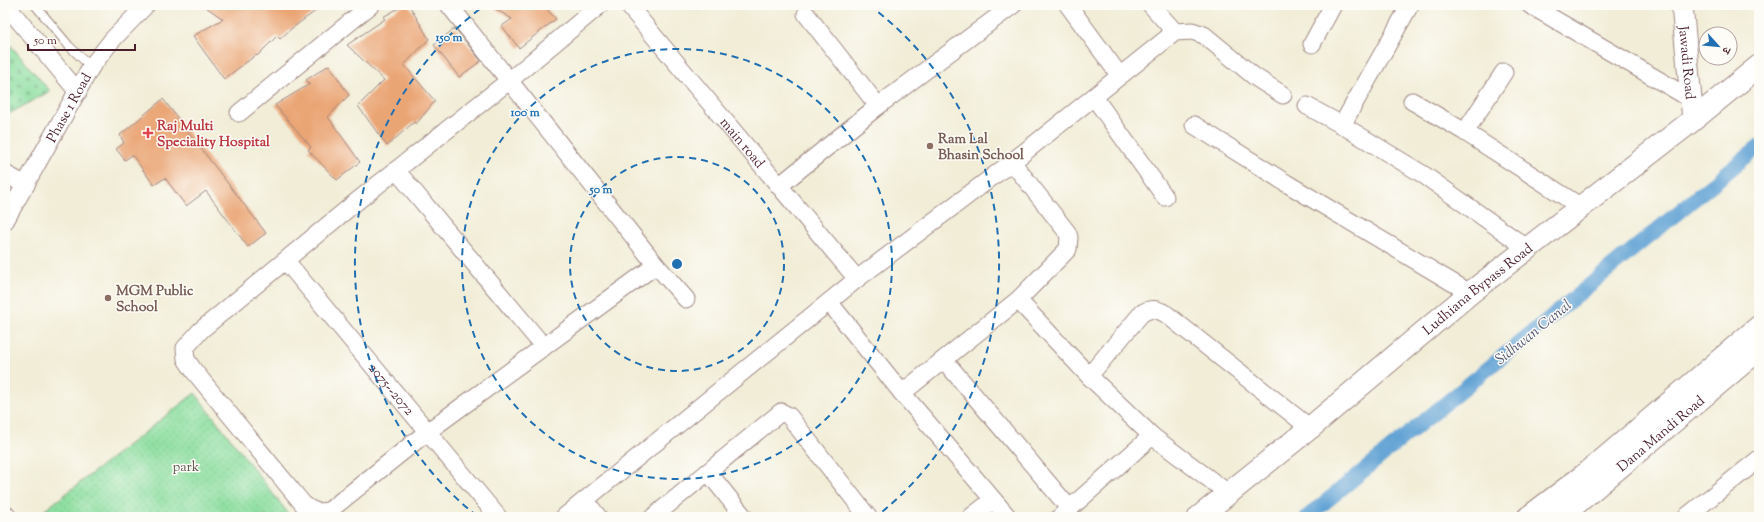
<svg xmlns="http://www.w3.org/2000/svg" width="1764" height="522" font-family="'Sorts Mill Goudy','Noto Serif Devanagari',serif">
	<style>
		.grass { fill: url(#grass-dots); stroke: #6a7e65 }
		.cemetery { fill: url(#cemetery-stones); stroke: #6a7e65 }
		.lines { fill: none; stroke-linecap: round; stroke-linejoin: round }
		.canal { stroke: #61a2d4; stroke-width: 15 }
		.building { fill: #eaa575 }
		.service-casing { stroke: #9e8681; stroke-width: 10 }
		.minor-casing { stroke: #9e8681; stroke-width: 19 }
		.tertiary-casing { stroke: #9e8681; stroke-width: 23 }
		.trunk-casing { stroke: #9e8681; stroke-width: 24 }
		.service { stroke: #fff; stroke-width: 8 }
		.minor { stroke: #fff; stroke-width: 17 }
		.tertiary { stroke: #fff; stroke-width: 21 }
		.trunk { stroke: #fff; stroke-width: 22 }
		.ring { fill: none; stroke: #1f6fb2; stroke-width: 2; stroke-dasharray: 7 5 }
		.health-dot { fill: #e0444e; stroke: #fdfcf7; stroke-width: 1.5 }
		.education-dot { fill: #8d6e63; stroke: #fdfcf7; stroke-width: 1.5 }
		.labels { text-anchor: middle; stroke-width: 3; stroke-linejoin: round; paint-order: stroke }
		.street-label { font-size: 14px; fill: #4a1f2b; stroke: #fdfcf7 }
		.health-label { font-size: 14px; font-weight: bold; fill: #be3a42; stroke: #fdfcf7; text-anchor: start }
		.education-label { font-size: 14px; font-weight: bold; fill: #785e54; stroke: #fdfcf7; text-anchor: start }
		.park-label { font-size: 14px; fill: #5e584e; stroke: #fdfcf7 }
		.water-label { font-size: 15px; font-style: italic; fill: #545a77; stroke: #fdfcf7 }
		.centre { fill: #1f6fb2; stroke: #fdfcf7; stroke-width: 2 }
		.ring-label { font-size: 12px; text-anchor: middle; font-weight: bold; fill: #1f6fb2; stroke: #fdfcf7; stroke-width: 3; stroke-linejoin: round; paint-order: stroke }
	</style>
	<defs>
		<pattern id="grass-dots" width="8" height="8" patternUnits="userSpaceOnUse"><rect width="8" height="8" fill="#8bde9f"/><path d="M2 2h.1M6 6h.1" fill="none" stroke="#79be89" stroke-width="1.8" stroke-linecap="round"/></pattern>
		<pattern id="cemetery-stones" width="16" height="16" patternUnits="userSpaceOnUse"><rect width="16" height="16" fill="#8bde9f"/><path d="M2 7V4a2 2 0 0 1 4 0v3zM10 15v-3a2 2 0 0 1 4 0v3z" fill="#79be89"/></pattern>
	</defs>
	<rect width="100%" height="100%" fill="#fdfcf7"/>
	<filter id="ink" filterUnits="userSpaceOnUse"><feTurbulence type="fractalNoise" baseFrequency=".025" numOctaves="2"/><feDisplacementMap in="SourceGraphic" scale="8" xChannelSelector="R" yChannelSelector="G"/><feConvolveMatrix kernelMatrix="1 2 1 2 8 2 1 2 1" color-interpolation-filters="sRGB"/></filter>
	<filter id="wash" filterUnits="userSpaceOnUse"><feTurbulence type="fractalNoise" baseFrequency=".012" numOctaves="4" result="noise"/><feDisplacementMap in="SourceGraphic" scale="16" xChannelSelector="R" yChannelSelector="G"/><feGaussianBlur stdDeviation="0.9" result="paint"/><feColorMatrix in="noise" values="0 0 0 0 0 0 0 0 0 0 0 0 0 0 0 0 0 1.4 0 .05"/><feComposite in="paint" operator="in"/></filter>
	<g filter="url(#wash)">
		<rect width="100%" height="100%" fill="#f1edd7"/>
		<path class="grass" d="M195,393L291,517H36Z"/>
		<path class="cemetery" d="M5,39L50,91L5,116Z"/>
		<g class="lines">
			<path class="canal" d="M1307,517L1759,146"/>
		</g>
		<g id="blocks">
			<path class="building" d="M203,5H324L292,28L280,39L277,36L257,56L256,55L224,79L193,36L223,19Z
				M404,5H409L429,39L404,65L435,101L416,124L414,122L387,146L358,106L384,80L347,45L385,19L383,17Z
				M489,5H543L556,19L519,48L502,26L512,19Z
				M455,28L481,61L459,77L434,45Z
				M329,65L349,95L328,117L360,162L337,180L308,150L311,147L275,105L310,84L306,80Z
				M163,99L266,233L248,247L206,191L186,206L165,178L154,185L132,155L125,160L116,149L124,143L120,135Z"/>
		</g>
	</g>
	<g filter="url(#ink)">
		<use href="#blocks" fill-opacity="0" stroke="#9e8681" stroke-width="1"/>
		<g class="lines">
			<defs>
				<path id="service" d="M35,5L69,46L91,67"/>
				<g id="minor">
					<path d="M6,5L78,92"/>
					<path d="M449,5L656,265L686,299"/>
					<path d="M600,5L510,80L356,202L201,330L185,348L186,359L194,371L303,504C311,511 319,514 330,510L427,432L656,265"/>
					<path id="s1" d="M628,5L857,279"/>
					<path d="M1068,5L1120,76"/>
					<path d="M1151,5L1175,32"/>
					<path d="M1530,5L1691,99"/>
					<path d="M806,14L878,106"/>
					<path d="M1312,44L1333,5"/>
					<path d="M1094,97L1165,197"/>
					<path d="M1412,101L1465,132L1581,207"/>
					<path d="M1307,106L1342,125L1424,175L1527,248"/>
					<path d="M239,113L371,5"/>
					<path d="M1194,125L1286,183L1470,293"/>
					<path d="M1342,125L1410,5"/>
					<path d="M1465,132L1504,72"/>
					<path d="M396,170L544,347"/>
					<path d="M5,174L26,185"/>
					<path d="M779,186L878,106L1013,5"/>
					<path id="s2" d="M5,221L91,67L112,40L146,5"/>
					<path id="s3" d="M286,261L498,517"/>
					<path d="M1018,300L1089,376L1152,436L1060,517"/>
					<path d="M829,302L902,393L1008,517"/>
					<path d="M944,360L1070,509"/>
					<path d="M1089,376L1141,314C1150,307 1157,309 1166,314L1310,428"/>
					<path d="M902,393L1018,300L1068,249L1069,237L1067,232L1012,162"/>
					<path d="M1152,436L1228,493"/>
					<path d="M708,472L744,517"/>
					<path d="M585,500L598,517"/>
					<path d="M5,514L8,517"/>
					<path d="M564,517L857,279L1012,162L1175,32L1192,31L1204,35L1255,77L1283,95"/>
					<path d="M653,517L781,412L789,416L868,517"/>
					<path d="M971,517L993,500"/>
					<path d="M1686,517L1759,459"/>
				</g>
				<g id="tertiary">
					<path id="s4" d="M1682,5L1693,120"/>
					<path d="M1528,517L1590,470L1759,326"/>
					<path id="s5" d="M1561,517L1759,350"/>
				</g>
				<g id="trunk">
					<path id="s6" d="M1199,517L1310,428L1470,293L1693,120L1759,66"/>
				</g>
			</defs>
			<use href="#service" class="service-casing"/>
			<use href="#minor" class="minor-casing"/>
			<use href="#tertiary" class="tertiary-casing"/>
			<use href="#trunk" class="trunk-casing"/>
			<use href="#service" class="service"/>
			<use href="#minor" class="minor"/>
			<use href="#tertiary" class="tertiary"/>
			<use href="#trunk" class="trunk"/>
		</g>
	</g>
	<g class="ring">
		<circle cx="677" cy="264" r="107"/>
		<circle cx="677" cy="264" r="215"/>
		<path d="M477 516A322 322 0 0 1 485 5M869 5A322 322 0 0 1 877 516"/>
	</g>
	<path class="health-dot" d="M146 127h4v4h4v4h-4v4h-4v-4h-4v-4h4z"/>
	<g class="education-dot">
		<circle cx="930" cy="146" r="4"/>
		<circle cx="108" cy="298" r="4"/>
	</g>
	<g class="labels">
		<g class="street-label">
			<text dy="5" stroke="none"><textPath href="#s4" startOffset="58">Jawadi Road</textPath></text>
			<text dy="5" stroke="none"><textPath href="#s2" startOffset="130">Phase 1 Road</textPath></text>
			<text dy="5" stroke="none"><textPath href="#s1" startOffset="179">main road</textPath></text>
			<text dy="5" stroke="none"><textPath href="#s6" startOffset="360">Ludhiana Bypass Road</textPath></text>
			<text dy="5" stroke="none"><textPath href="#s3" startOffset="166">2075--2072</textPath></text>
			<text dy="5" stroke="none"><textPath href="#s5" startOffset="130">Dana Mandi Road</textPath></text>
		</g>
		<g class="health-label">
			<text x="157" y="130">Raj Multi<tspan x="157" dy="16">Speciality Hospital</tspan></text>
		</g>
		<g class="education-label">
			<text x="938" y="143">Ram Lal<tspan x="938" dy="16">Bhasin School</tspan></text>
			<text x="116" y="295">MGM Public<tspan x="116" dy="16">School</tspan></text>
		</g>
		<g class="park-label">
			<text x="186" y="471">park</text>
		</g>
		<g class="water-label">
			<text transform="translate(1533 332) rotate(-39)" y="5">Sidhwan Canal</text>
		</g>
	</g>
	<circle cx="677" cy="264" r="6" class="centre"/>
	<g class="ring-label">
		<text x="449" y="41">150 m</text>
		<text x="525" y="116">100 m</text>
		<text x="601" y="193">50 m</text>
	</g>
	<rect width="1764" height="522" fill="none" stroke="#fdfcf7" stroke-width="20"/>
	<g transform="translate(1718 46) rotate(117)"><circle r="19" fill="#fdfcf7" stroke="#b5a4a5"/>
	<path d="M0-3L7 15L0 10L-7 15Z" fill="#1f6fb2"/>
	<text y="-6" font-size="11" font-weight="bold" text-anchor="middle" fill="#4a1f2b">उ</text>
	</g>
	<path d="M28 44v6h107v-6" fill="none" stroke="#4a1f2b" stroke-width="2"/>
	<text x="34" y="44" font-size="12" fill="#4a1f2b" stroke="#fdfcf7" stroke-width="3" paint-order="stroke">50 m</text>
</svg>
